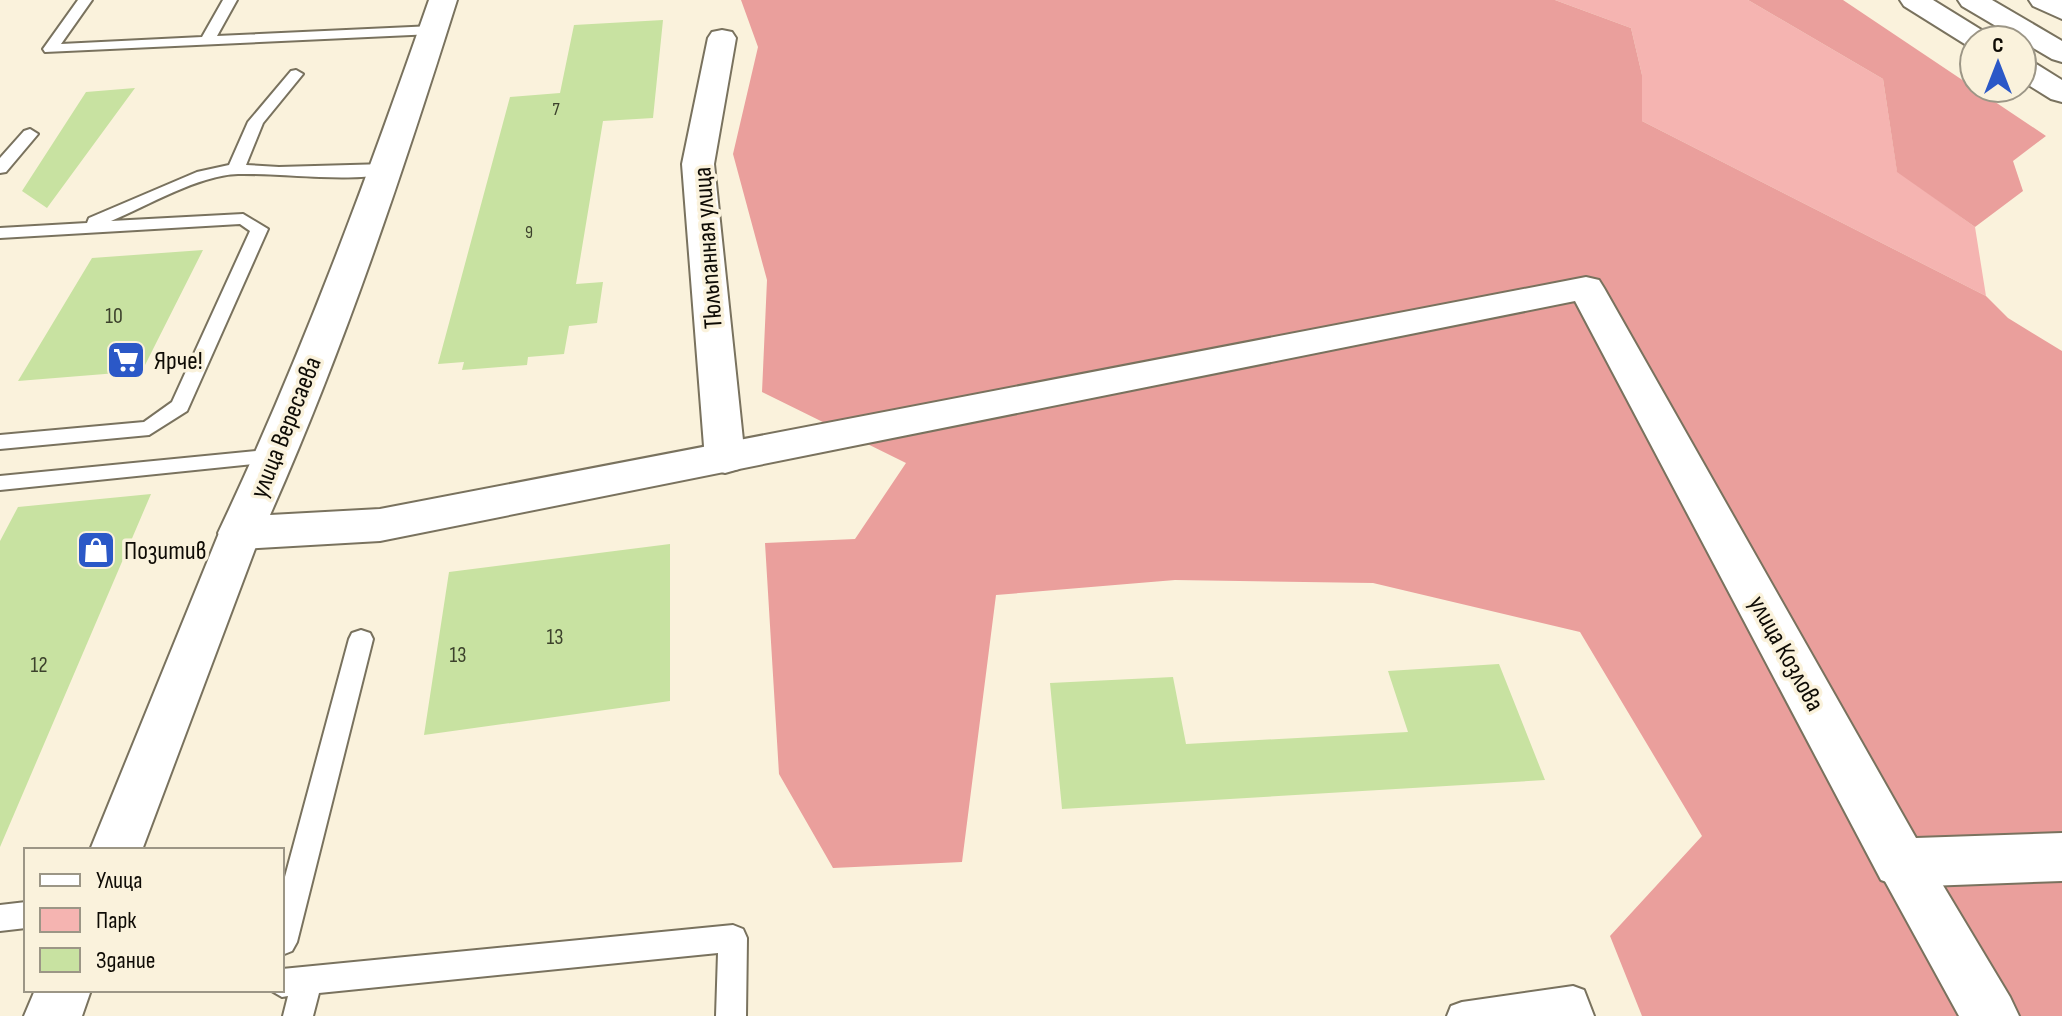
<svg xmlns="http://www.w3.org/2000/svg" width="2062" height="1016" font-family="'Sofia Sans Condensed',sans-serif">
	<style>
		.green { fill: #f5b4b1 }
		.forest { fill: #ea9f9c }
		.building { fill: #c8e2a1 }
		.lines { fill: none; stroke-linecap: round; stroke-linejoin: round }
		.lane-casing { stroke: #79725e; stroke-width: 4 }
		.street-casing { stroke: #79725e; stroke-width: 4 }
		.secondary-casing { stroke: #79725e; stroke-width: 4 }
		.lane { fill: #fff; fill-rule: evenodd }
		.street { fill: #fff; fill-rule: evenodd }
		.secondary { fill: #fff; fill-rule: evenodd }
		.labels { text-anchor: middle; stroke-width: 7; stroke-linejoin: round; paint-order: stroke }
		.far-number-label { font-size: 18px; fill: #3c412c }
		.number-label { font-size: 22px; fill: #3c412c }
		.street-label { font-size: 26px; fill: #0e0b05; stroke: #faf2dc }
		.poi-label { font-size: 26px; fill: #0e0b05; stroke: #faf2dc; text-anchor: start }
	</style>
	<rect width="100%" height="100%" fill="#faf2dc"/>
	<path class="green" d="M1555,0H1748L1883,79L1897,171L1975,227L1986,296L1642,121V75L1631,28Z"/>
	<path class="forest" d="M741,0H1555L1631,28L1642,75V121L1986,296L2008,318L2062,351V1016H1642L1610,936L1702,836L1580,632L1373,583L1175,580L996,595L962,862L833,868L779,774L765,543L855,539L906,463L762,392L767,280L733,154L758,47Z
		M1748,0H1843L2046,136L2013,161L2023,191L1975,227L1897,172L1883,79Z"/>
	<path class="building" d="M663,20L653,118L603,121L576,284L603,282L597,323L569,326L564,354L528,357L527,365L462,370L464,362L438,364L510,97L560,93L574,25Z
		M135,88L47,208L22,191L86,92Z
		M203,250L142,371L18,381L92,258Z
		M151,494L0,847V541L18,507Z
		M670,544V701L424,735L449,572Z
		M1499,664L1545,780L1062,809L1050,683L1173,677L1186,744L1408,732L1388,671Z"/>
	<g class="lines">
		<defs>
			<path id="lane" d="M78,0H92L61,44L202,37L223,0H237L217,36L433,26L440,30L433,34L45,52L43,49Z
				M296,70L303,74L263,123L246,165L279,167L386,164L394,169L392,173C348,183 283,173 238,174C199,175 147,206 111,221L243,214L268,229L187,411L149,435L0,449V435L144,422L172,402L250,231L240,224L0,238V228L87,223L89,218L197,172L229,165L248,122L291,71Z
				M30,129L38,134L6,172L0,173V158L24,131Z
				M277,449L284,451L288,456L284,461L0,490V476Z
				M361,630L370,633L373,639L297,942L292,951L282,955V888L349,639L352,633Z
				M26,902V928L0,931V905Z
				M733,925L743,929L747,938L746,1016H716L718,953L319,993L313,1016H283L288,996L282,997L270,990H282V969Z
				M1573,986L1584,990L1594,1016H1447L1451,1006L1462,1002Z"/>
			<path id="street" d="M722,30L732,32L736,38L714,164L745,459L739,469L725,473L711,469L705,459L682,164L708,38L712,32Z
				M240,518L255,522L261,533L142,850H90L219,533L225,522Z
				M1901,840L1920,847L2010,997L2019,1016H1959L1875,863L1882,847Z
				M35,990H91L82,1016H24Z"/>
			<path id="secondary" d="M429,0H457C402,175 344,348 270,515L380,509L1586,277L1599,280L1604,288L1916,838L2062,833V881L1901,887L1881,880L1575,301L380,541L240,549L224,544L218,533C300,360 366,181 429,0Z
				M1900,0H1933L1988,34L1992,40H1974V48L1968,46L1904,6Z
				M1958,0H1992L2062,41V62L2052,59L1962,6Z
				M2029,0H2062V19L2033,6Z
				M2022,59L2033,62L2062,80V102L2051,99L2022,81Z"/>
		</defs>
		<use href="#lane" class="lane-casing"/>
		<use href="#street" class="street-casing"/>
		<use href="#secondary" class="secondary-casing"/>
		<use href="#lane" class="lane"/>
		<use href="#street" class="street"/>
		<use href="#secondary" class="secondary"/>
	</g>
	<defs>
		<symbol id="supermarket-square" viewBox="-11 -11 22 22"><rect x="-9" y="-9" width="18" height="18" rx="4" fill="#2b58c7" stroke="#faf2dc"/><path d="M-6-5.5h2.5l.6 2H6L4.5 2H-2.5L-4.4-4H-6ZM-1.5 3.2a1.3 1.3 0 1 0 .1 0ZM3 3.2a1.3 1.3 0 1 0 .1 0Z" fill="#fff"/></symbol>
		<symbol id="shop-square" viewBox="-11 -11 22 22"><rect x="-9" y="-9" width="18" height="18" rx="4" fill="#2b58c7" stroke="#faf2dc"/><path d="M-5-2.5h2.3a2.7 3.5 0 0 1 5.4 0H5L5.5 6h-11ZM-1.5-2.5h3a1.5 2.3 0 0 0-3 0Z" fill="#fff"/></symbol>
	</defs>
	<g fill-rule="evenodd">
		<use href="#supermarket-square" x="104" y="338" width="44" height="44"/>
		<use href="#shop-square" x="74" y="528" width="44" height="44"/>
	</g>
	<g class="labels">
		<g class="far-number-label">
			<text x="556" y="115">7</text>
			<text x="529" y="238">9</text>
		</g>
		<g class="number-label">
			<text x="114" y="323">10</text>
			<text x="555" y="644">13</text>
			<text x="458" y="662">13</text>
			<text x="39" y="672">12</text>
		</g>
		<g class="street-label">
			<text transform="translate(707 248) rotate(-94)" y="9">Тюльпанная улица</text>
			<text transform="translate(285 427) rotate(-68)" y="9">улица Вересаева</text>
			<text transform="translate(1787 653) rotate(61)" y="9">улица Козлова</text>
		</g>
		<g class="poi-label">
			<text x="154" y="369">Ярче!</text>
			<text x="124" y="559">Позитив</text>
		</g>
	</g>
	<rect x="24" y="848" width="260" height="144" fill="#faf2dc" stroke="#9c9686" stroke-width="2"/>
	<rect x="40" y="874" width="40" height="12" fill="#ffffff" stroke="#9c9686" stroke-width="2"/>
	<text x="96" y="888" font-size="24" fill="#0e0b05">Улица</text>
	<rect x="40" y="908" width="40" height="24" fill="#f5b4b1" stroke="#9c9686" stroke-width="2"/>
	<text x="96" y="928" font-size="24" fill="#0e0b05">Парк</text>
	<rect x="40" y="948" width="40" height="24" fill="#c8e2a1" stroke="#9c9686" stroke-width="2"/>
	<text x="96" y="968" font-size="24" fill="#0e0b05">Здание</text>
	<g transform="translate(1998 64)"><circle r="38" fill="#faf2dc" stroke="#9c9686" stroke-width="2"/>
	<path d="M0-6L14 30L0 20L-14 30Z" fill="#2b58c7"/>
	<text y="-12" font-size="22" font-weight="bold" text-anchor="middle" fill="#0e0b05">С</text>
	</g>
</svg>
